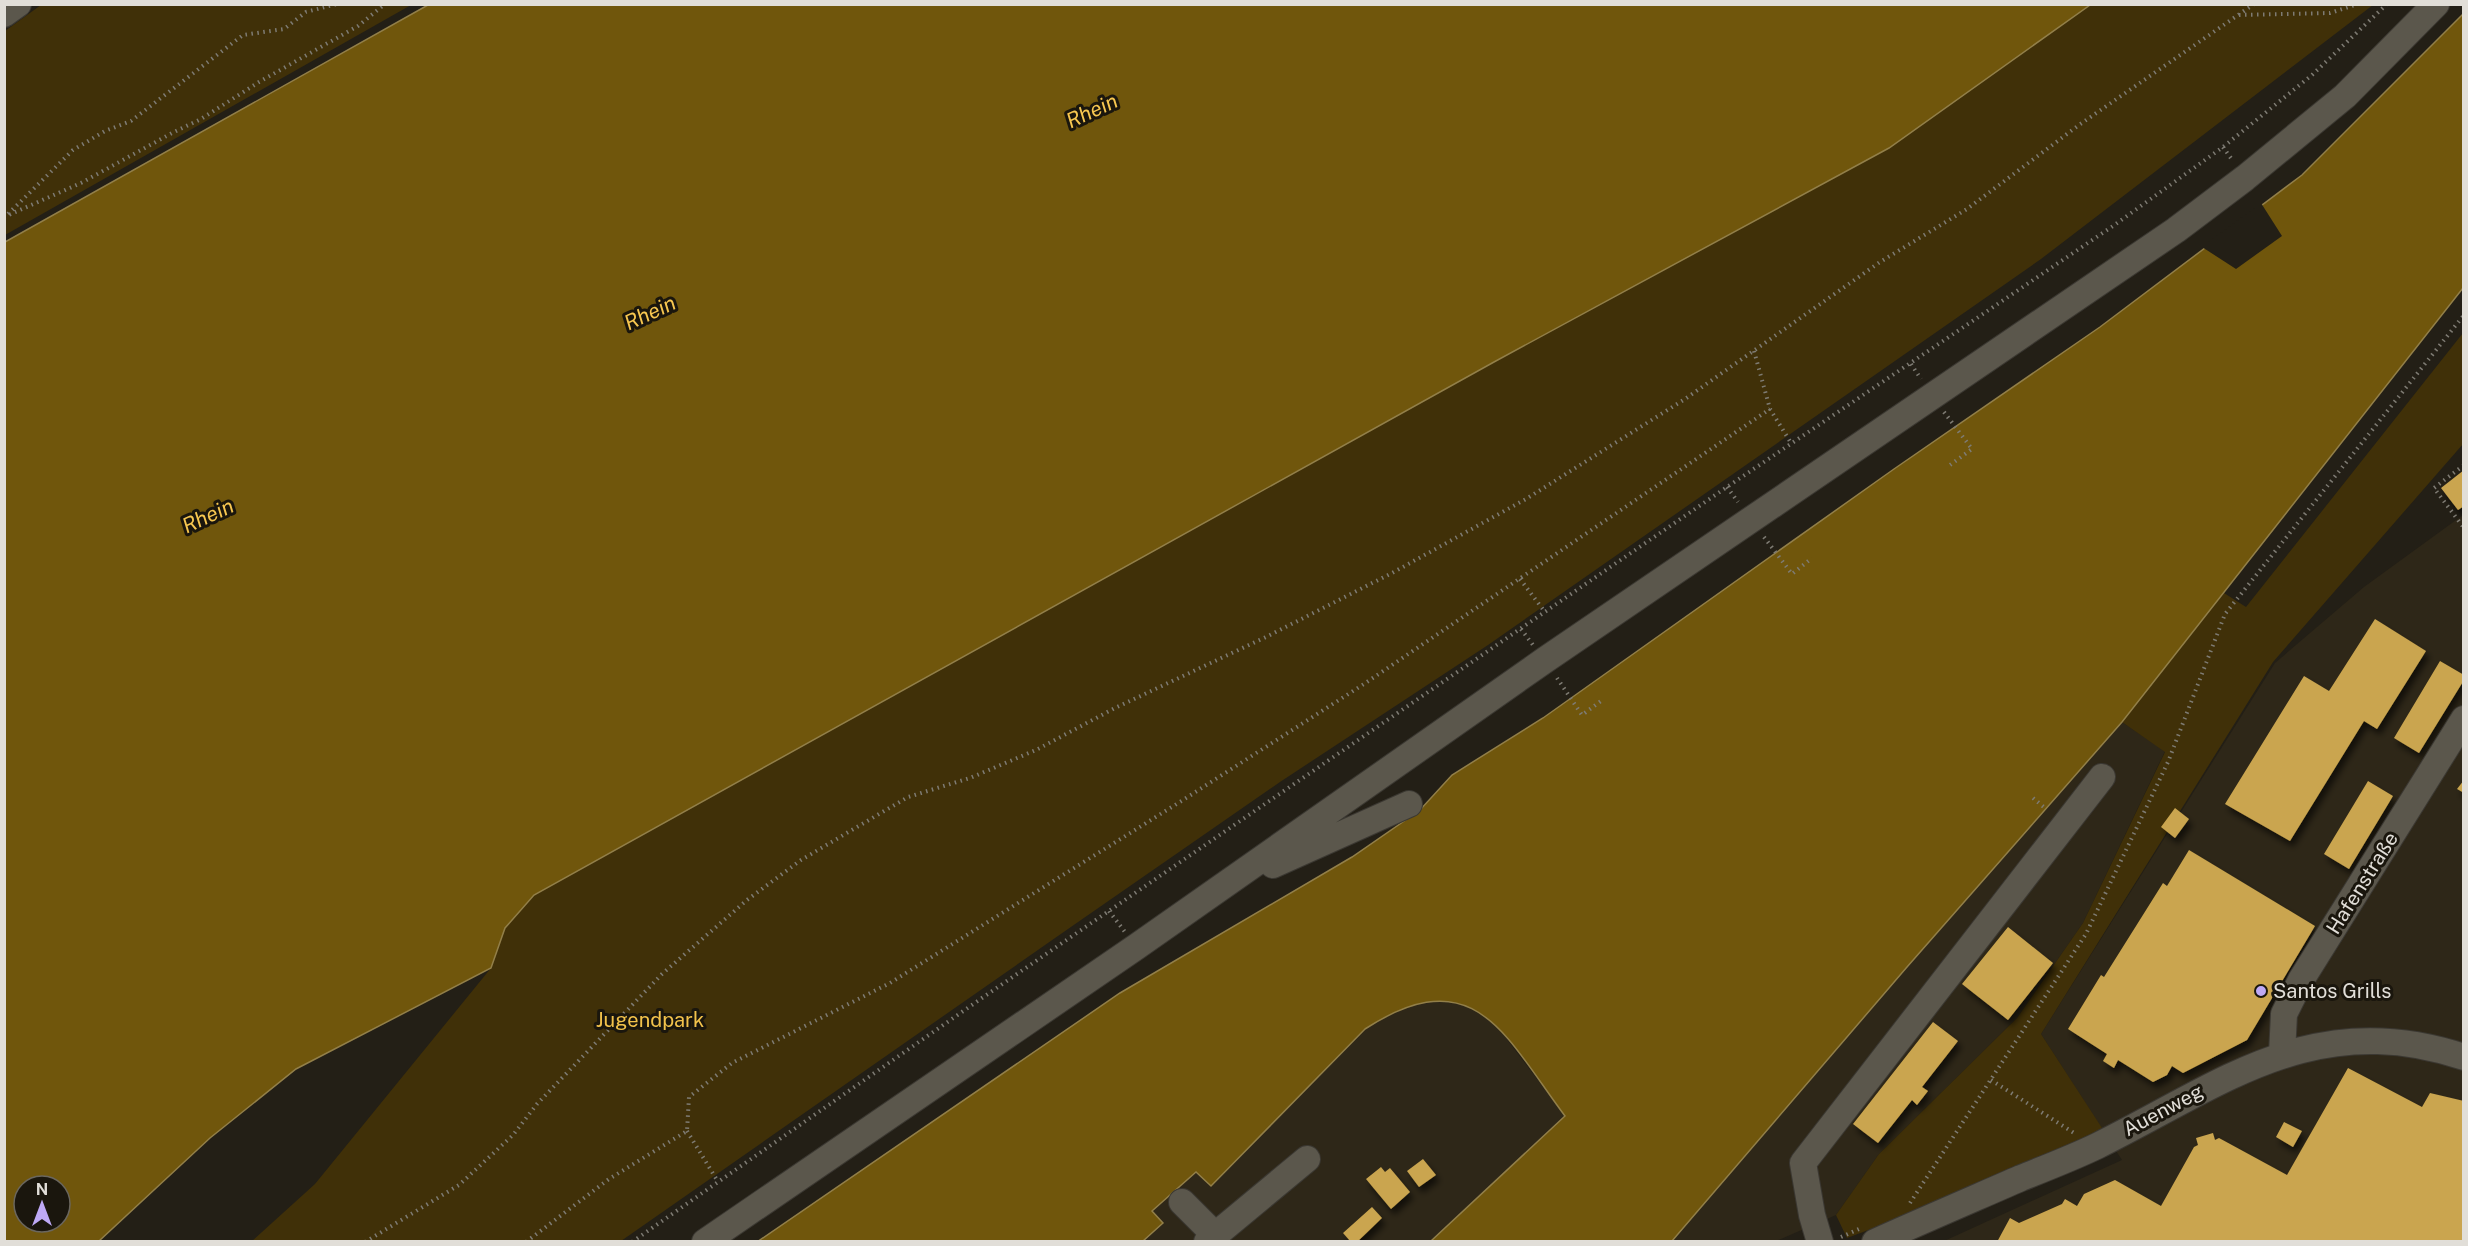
<svg xmlns="http://www.w3.org/2000/svg" width="2468" height="1246" font-family="'Public Sans',sans-serif">
	<style>
		.built { fill: #2e2718 }
		.green { fill: #403008 }
		.water { fill: #70560c; stroke: #927f49; stroke-width: 1.5; fill-rule: evenodd }
		.pier { fill: #231f16 }
		.building { fill: #caa54f; filter: url(#shadow) }
		.lines { fill: none; stroke-linecap: round; stroke-linejoin: round }
		.minor-casing { stroke: #3b3832; stroke-width: 28 }
		.path { stroke: #7e7b73; stroke-width: 4; stroke-dasharray: 1.5 4.5; stroke-linecap: butt }
		.minor { stroke: #5b574c; stroke-width: 26 }
		.poi-dot { fill: #bea9f5; stroke: #1a160d; stroke-width: 2 }
		.labels { text-anchor: middle; stroke-width: 6; stroke-linejoin: round; paint-order: stroke }
		.street-label { font-size: 20px; fill: #e1ded8; stroke: #1a160d }
		.poi-label { font-size: 20px; fill: #e1ded8; stroke: #1a160d; text-anchor: start }
		.park-label { font-size: 20px; fill: #f2c24b; stroke: #1a160d }
		.water-label { font-size: 21px; font-style: italic; fill: #f7c750; stroke: #1a160d }
	</style>
	<defs>
		<filter id="shadow"><feDropShadow dx="3.5" dy="6" stdDeviation="3" flood-color="#0009"/></filter>
	</defs>
	<rect width="100%" height="100%" fill="#231f16"/>
	<path class="built" d="M2463,515V1241L1942,1242L2122,1160L2041,1034L2275,663L2364,587Z
		M2122,722L2165,751L2083,923L2017,1018L1879,1154L1836,1215L1776,1241L1672,1242L1907,967Z
		M1426,1001L1465,1004L1483,1013L1503,1034L1565,1116L1431,1241L1143,1242L1163,1223L1152,1211L1196,1171L1211,1186L1365,1029L1388,1014Z"/>
	<path class="green" d="M41,5V4L411,5L5,235V31Z
		M2090,5H2373L2041,259L1488,645L1280,782L1068,929L621,1241L251,1242L315,1184L491,968L505,928L534,895L1494,362L1889,148Z
		M2463,333V444L2273,662L2041,1034L2102,1128C2023,1177 1933,1205 1847,1238L1836,1215L1879,1154L2017,1018L2083,923L2165,752L2122,722L2224,593L2246,607Z"/>
	<path class="water" d="M428,5V4L2090,5L1889,148L1494,362L534,895L505,928L491,968L296,1069L210,1138L99,1241H5V242ZM24,1186H60V1222H24Z
		M2463,14V288L2122,722L1907,967L1672,1241H1431L1565,1116C1505,1036 1475,958 1365,1029L1211,1186L1196,1172L1152,1211L1163,1223L1143,1241L757,1242L1120,993L1352,857L1420,810L1452,775L1543,718L1894,469L2100,327L2302,175Z"/>
	<path class="pier" d="M2261,203L2282,236L2236,269L2202,247Z"/>
	<path class="building" d="M2464,470V506L2458,510L2441,488Z
		M2375,619L2426,651L2377,729L2364,721L2290,841L2225,804L2304,676L2329,691Z
		M2440,661L2464,675V680L2419,753L2394,738Z
		M2464,780V793L2457,789Z
		M2368,781L2393,796L2349,869L2324,854Z
		M2175,808L2189,819L2175,838L2161,827Z
		M2189,850L2315,926L2247,1040L2183,1073L2172,1066L2167,1075L2153,1082L2118,1060L2114,1068L2103,1061L2107,1054L2068,1029L2101,975L2104,977L2163,883L2167,886Z
		M2008,927L2053,963L2008,1020L1962,984Z
		M1933,1022L1958,1041L1922,1087L1928,1091L1917,1105L1912,1100L1878,1143L1853,1124Z
		M2348,1068L2422,1107L2430,1093L2464,1101V1242H1997L2010,1218L2019,1223L2062,1204L2065,1199L2077,1206L2084,1194L2115,1180L2161,1206L2194,1147L2198,1145L2196,1138L2213,1133L2215,1140L2219,1138L2287,1175Z
		M2284,1122L2302,1131L2293,1147L2276,1137Z
		M1423,1159L1436,1175L1419,1187L1407,1171Z
		M1381,1167L1385,1172L1390,1168L1410,1192L1391,1209L1366,1179Z
		M1372,1207L1382,1218L1357,1242H1351L1343,1233Z"/>
	<g class="lines">
		<defs>
			<path id="minor" d="M4,14L18,4
				M1273,865L1409,804
				M2282,1054L2284,1014L2301,980L2464,719
				M1182,1202L1215,1235
				M705,1242L1136,947L1545,660L2176,230L2245,178L2345,96L2436,4
				M1207,1242L1307,1159
				M1820,1242L1812,1215L1803,1163L2102,777
				M1875,1242C1924,1220 1973,1199 2021,1178C2046,1168 2072,1158 2097,1146C2222,1084 2314,1007 2464,1057"/>
		</defs>
		<use href="#minor" class="minor-casing"/>
		<path class="path" d="M2239,15L2330,13L2358,4
			M2223,147L2233,161
			M8,214L73,150L105,131L131,121L243,35L284,29L306,12L337,4
			M4,217L81,183L172,133L201,119L259,82L358,26L385,4
			M1754,351L1770,409L1791,443
			M1911,364L1921,379
			M1944,412L1972,449L1950,465
			M2464,465L2434,488L2464,528
			M1727,487L1738,502
			M1764,537L1792,574L1812,558
			M1520,579L1545,612
			M1521,629L1533,645
			M1557,678L1582,715L1601,701
			M2033,798L2045,808
			M1109,911L1125,932
			M1991,1080L2074,1133
			M687,1131L717,1180
			M1910,1203L2086,934L2168,762L2225,614L2464,315
			M1841,1237L1859,1229
			M365,1242L459,1185L513,1135L537,1104L662,974L747,900L801,860L908,797L970,778L1036,750L1115,708L1266,637L1392,573L1526,499L1685,399L1880,262L1967,209L2079,125L2254,4
			M526,1242L609,1179L687,1131L689,1097L732,1063L890,983L1183,800L1364,684L1770,409
			M632,1242L982,998L1727,487L2113,226L2223,147L2312,75L2387,4"/>
		<use href="#minor" class="minor"/>
	</g>
	<circle class="poi-dot" cx="2261" cy="991" r="6"/>
	<g class="labels">
		<g class="street-label">
			<text transform="translate(2362 883) rotate(-58)" y="7">Hafenstraße</text>
			<text transform="translate(2163 1110) rotate(-28)" y="7">Auenweg</text>
		</g>
		<g class="poi-label">
			<text x="2273" y="998">Santos Grills</text>
		</g>
		<g class="park-label">
			<text x="650" y="1027">Jugendpark</text>
		</g>
		<g class="water-label">
			<text transform="translate(1092 111) rotate(-25)" y="7">Rhein</text>
			<text transform="translate(650 313) rotate(-25)" y="7">Rhein</text>
			<text transform="translate(208 516) rotate(-25)" y="7">Rhein</text>
		</g>
	</g>
	<rect width="2468" height="1246" fill="none" stroke="#e1ded8" stroke-width="12"/>
	<g transform="translate(42 1204)"><circle r="28" fill="#1a160d" stroke="#6a665e" stroke-width="1.5"/>
	<path d="M0-4.5L10 22L0 15L-10 22Z" fill="#bea9f5"/>
	<text y="-9" font-size="16" font-weight="bold" text-anchor="middle" fill="#e1ded8">N</text>
	</g>
</svg>
